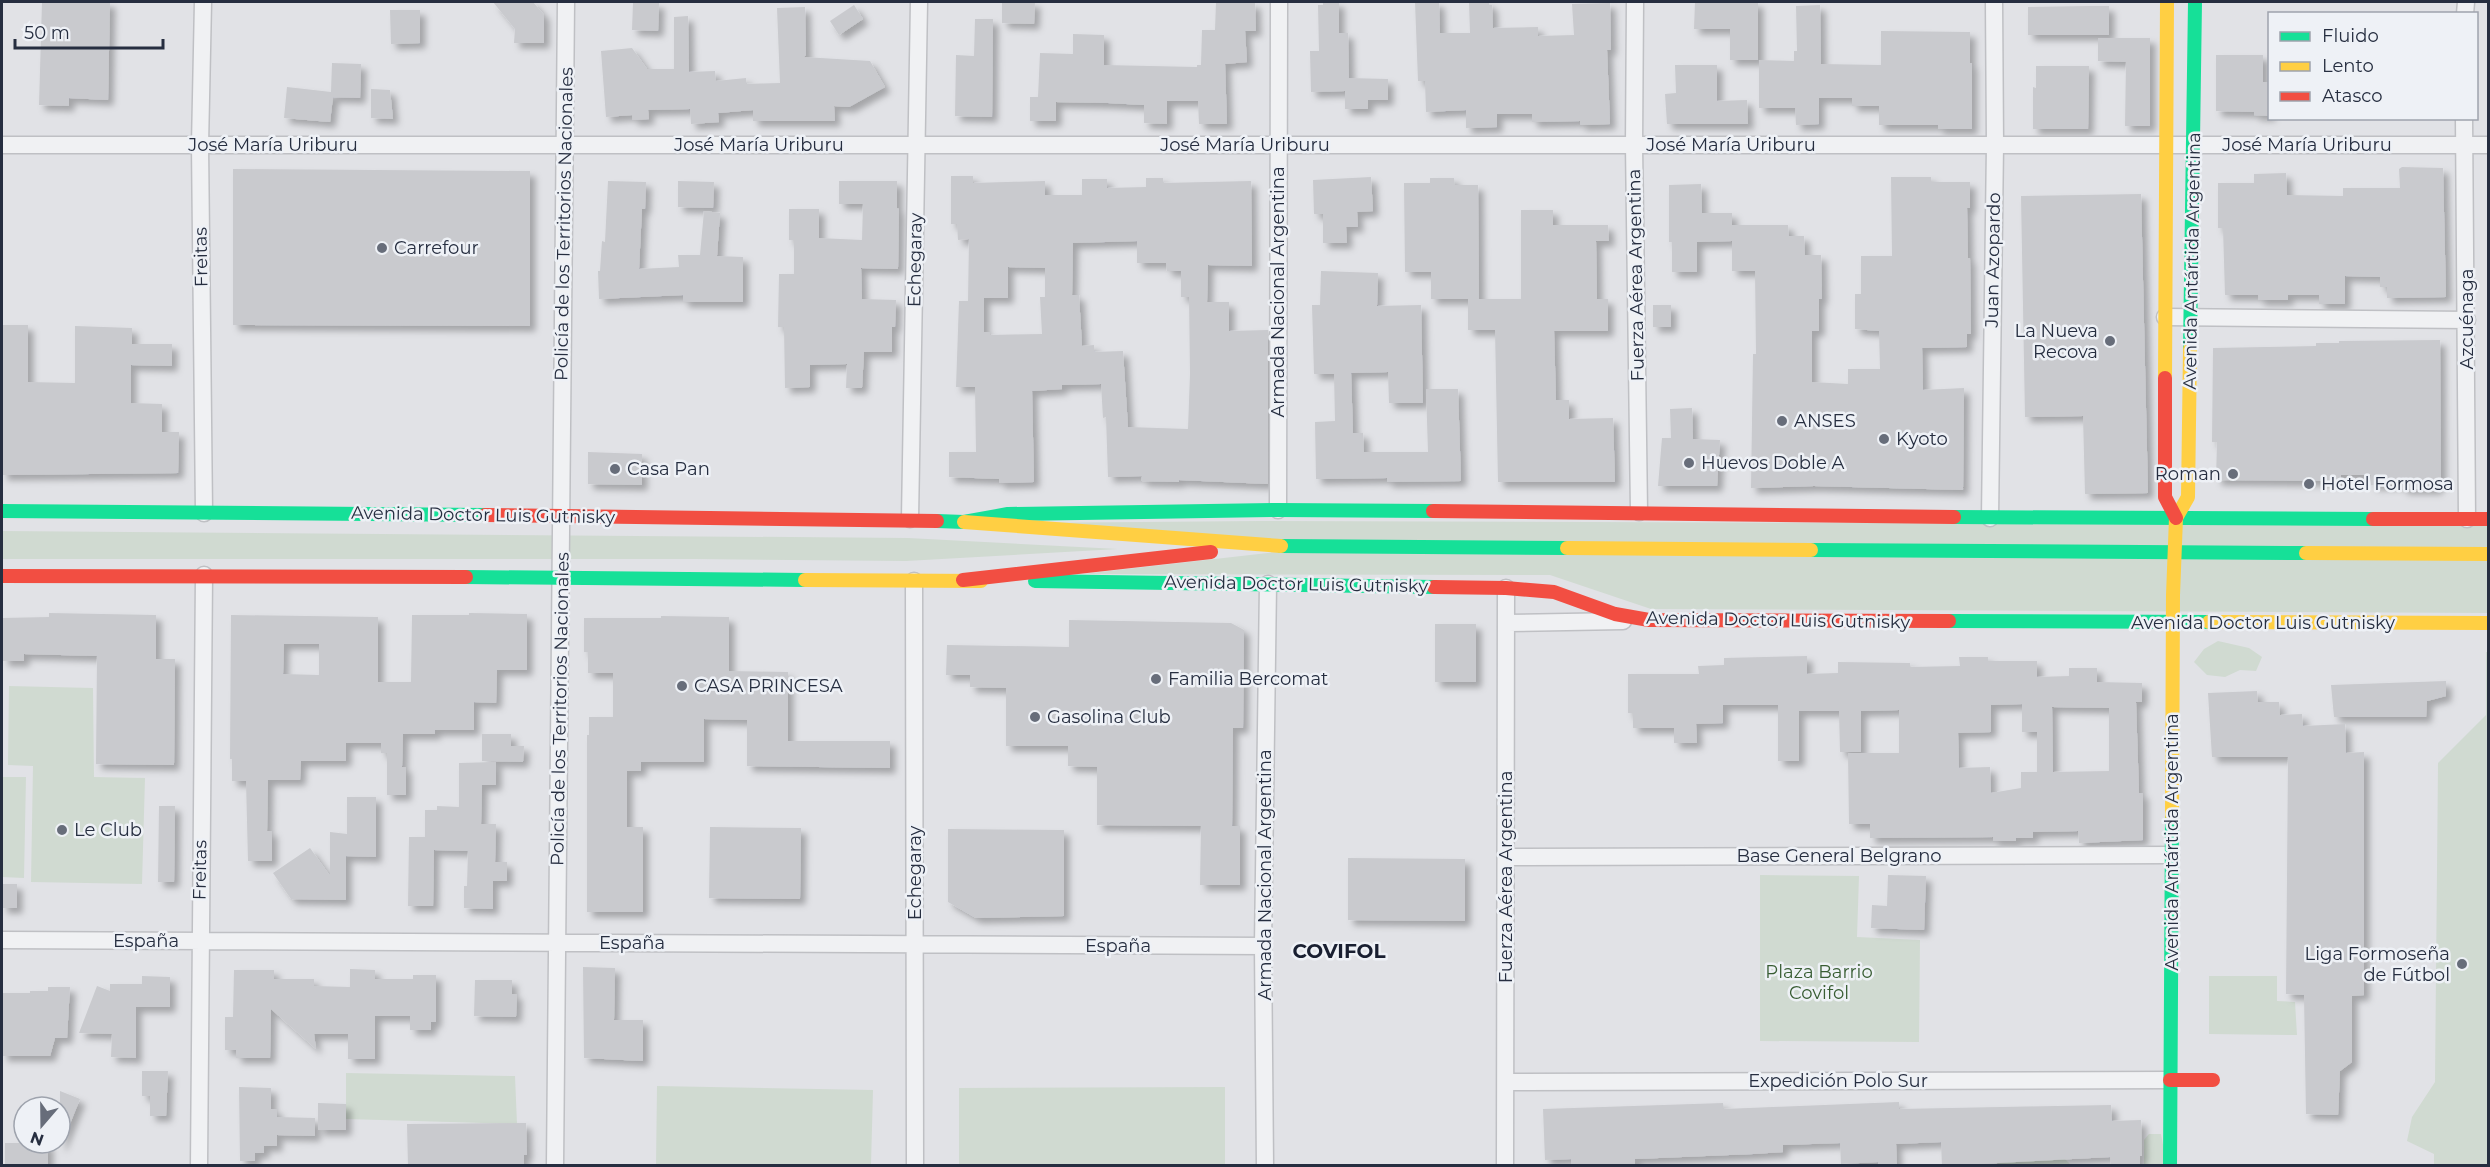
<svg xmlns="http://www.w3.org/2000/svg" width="2490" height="1167" font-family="Montserrat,sans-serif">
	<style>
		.green { fill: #d0dad1 }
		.building { fill: #c9cace; fill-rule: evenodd; filter: url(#shadow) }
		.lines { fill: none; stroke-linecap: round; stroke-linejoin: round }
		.street-casing { stroke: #bfc0c4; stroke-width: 19 }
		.street { stroke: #f0f1f3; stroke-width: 16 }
		.fast { stroke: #16e098; stroke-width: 14 }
		.slow { stroke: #ffcf43; stroke-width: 14 }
		.jam { stroke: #f24e42; stroke-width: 14 }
		.poi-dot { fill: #676d7a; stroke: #eef1f6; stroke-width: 2 }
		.labels { text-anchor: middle; stroke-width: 5; stroke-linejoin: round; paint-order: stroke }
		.street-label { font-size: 18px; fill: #262e40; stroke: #eef1f6 }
		.poi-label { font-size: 18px; fill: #262e40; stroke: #eef1f6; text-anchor: start }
		.park-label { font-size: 18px; fill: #385d33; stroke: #eef1f6 }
		.neighbourhood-label { font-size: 20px; font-weight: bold; fill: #191f31; stroke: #eef1f6 }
	</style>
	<defs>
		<filter id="shadow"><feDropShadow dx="5.5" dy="5.5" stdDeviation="3" flood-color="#0004"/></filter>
	</defs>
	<rect width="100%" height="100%" fill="#e1e2e6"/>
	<path class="green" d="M1259,521L2488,525V613L1651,609L1550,575L1083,574L1339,545L1022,523Z
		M2,531L908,538L1118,549L906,561L696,559H2Z
		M2218,641L2249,648L2262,657L2256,671L2240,670L2225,677L2207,675L2194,662L2204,649Z
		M2486,652H2488V1165H2434V1154L2407,1141L2412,1117L2435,1082L2438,763L2486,715Z
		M9,686L93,688L94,777L145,778L142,884L31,882L33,766L8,765Z
		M2,777H26L24,878L2,877Z
		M1760,875L1859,876L1857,937L1920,940L1919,1042L1760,1041Z
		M2209,976H2277V1001L2295,1002L2297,1035L2209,1034Z
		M346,1073L515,1076L517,1124L346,1119Z
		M657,1086L873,1090L871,1165H656Z
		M1225,1087V1165H959V1088Z
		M2149,1134H2161L2167,1166H2144V1140Z
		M2012,1156L2064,1158L2071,1165L1993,1166Z"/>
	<path class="building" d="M42,2H110L108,100L69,98V106L39,105Z
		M493,2H533L544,15V43H514L515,29Z
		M1002,2H1035L1034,24L1002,23Z
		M1216,2L1255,3L1256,31H1245L1247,62L1225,64L1227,124H1199L1198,101H1167V124L1144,123V105L1108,103L1056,102V121H1030V97H1038L1040,53L1073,54V34L1104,35V65L1197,67V65H1201L1202,30H1215Z
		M1323,2H1339V33H1348L1349,78L1388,79V100H1368V109H1345V91L1311,92L1310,51H1319L1318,5H1323Z
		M1415,2H1439L1440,33H1470L1469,2H1489V5H1492L1493,28L1538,27V36L1574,35L1572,4L1610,3L1611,50H1607L1610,124L1580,125V121L1532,122V114H1497V127L1466,128V110L1426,112L1425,81H1418Z
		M1695,2H1758V60H1730V29H1694Z
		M633,3H659L658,31L632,30Z
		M854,5L863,19L839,35L830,21Z
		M1820,5L1821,64L1881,65V31L1970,32V63H1972V129H1938V125H1879V106H1852V98H1819V124L1796,125L1795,108H1759V60L1794,61V51H1797L1796,6Z
		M2090,6H2109V35H2028V7Z
		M805,7L806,55L804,57L870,61L885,87L849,107L834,106L835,121H753V110L718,113L719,122L691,124L690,109L648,110L649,119L633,120L632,115L606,117L601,51L632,48L647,69H674V17L688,16L689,72L715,71L716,81L746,78V84L780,83L777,8Z
		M390,10H420V43L391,44Z
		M975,19H993L992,117L955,116L956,55L974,56Z
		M2098,38H2150V126H2125L2126,62L2098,61Z
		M2216,55H2263V82H2270V116L2254,115V112L2216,111Z
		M332,63L361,64L360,98L333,97L330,122L284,118L287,87L331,92Z
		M1675,65H1717V101L1747,100L1748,124H1667L1665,94L1676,93Z
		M2036,66H2089L2088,129H2033V87L2036,88Z
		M371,89L390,90L393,119L371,118Z
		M2402,167L2443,168L2446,297L2387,298V287H2380V277L2345,276V304H2319V295H2288V300H2259L2258,295H2225L2223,228H2218V183H2254V174L2286,173L2287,195L2343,196V188H2400L2399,169Z
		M233,169L530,171V326L233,325Z
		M951,176H973V183L1045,181V195H1082V179H1107V188L1146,187V178H1163V183L1251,181L1252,266L1208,265L1207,302H1229V331L1268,330V484L1179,480V482L1141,481L1142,476L1108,477L1106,417L1103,418L1101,384L1062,385V389L1032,391L1034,482L999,483V479L949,477V452H976L975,387H956L959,301H968L969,239L958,240L957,224H951ZM1137,241V263H1166L1167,271H1181V297H1189L1190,374L1188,429L1128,427L1123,351L1094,352V345L1082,346L1079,295H1072L1073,243ZM1008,267L1045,268V297H1040L1042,334L990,335V332H984V298H1008Z
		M1371,177L1373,211L1357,212L1358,227H1346L1347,243H1323V214H1314L1313,180Z
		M1891,177H1931V182H1970V208H1967L1968,258H1970L1971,334H1967V347L1922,348L1923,390L1964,388L1963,490L1814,486L1751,488L1753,354H1756L1755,271H1732V241L1697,242V272H1672V242H1669V185L1701,184L1702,213H1732V225H1788L1789,236H1804L1805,255H1821L1822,299H1819V331H1812V382L1848,384V369H1880L1879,331L1855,329V294H1861V256H1892Z
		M1430,178H1454L1455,185H1478L1479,299H1521V210H1553V225H1608L1609,241H1596L1597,299H1608V331H1554L1556,400H1569V419L1613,418L1615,482H1498L1495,330H1468V299H1431V272H1405L1404,183H1430Z
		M608,181L646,182L645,209H642L639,269L679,267L678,255H700L704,211L720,213L717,256L743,257V302H683V295L599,299L598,271H600L602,241L605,242Z
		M678,181L714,182L713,208L678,207Z
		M839,181H897V208L899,209L898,269L861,268L862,299L896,300L895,327H892V352H864L862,388H846L847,364L810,365V387L785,388L784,327H778L779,274H794V240H789V209H819V238L862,240L863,204H839Z
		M2141,194L2148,493L2085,494L2083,416L2025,417L2021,196Z
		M1321,271L1378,273L1377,306L1421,305L1423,403H1389L1388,372L1351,373L1353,433H1363L1364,452H1428L1426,389H1458L1461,481L1387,482V478L1316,479L1315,422L1335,421L1334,374H1314L1312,305H1320Z
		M1653,305H1671V327H1653Z
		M2,325H28V382L75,383V326L132,328V344H172V366L131,365V403L162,404V432H179L178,473L2,475Z
		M2440,340L2441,484H2437V489H2402V484L2371,485V475H2341V481L2216,480L2217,442H2212L2213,348L2316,346V343H2339V341Z
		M1692,408L1693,439L1720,440L1717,486H1658L1662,438H1671L1670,409Z
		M588,452L642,454V485L588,484Z
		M49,613L156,615V659H175L174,765L96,764L97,656L24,654V661H3L2,618L49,617Z
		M469,613L527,614V670H497L496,703L474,702V730H435V734H403L402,767H406V795H387V753H381V743H346V761H301L300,780H268L267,831H272V861H248L246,781H232V759H230L231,615L378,617V682H411L412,615H469ZM284,644H319V675L283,674Z
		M661,616L729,617V671L788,672V741H890V768L747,766V720L704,719V762H641V771H627V827H643V912H587V735H589V717H613V673H588V652H584V618H661Z
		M1069,620L1231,623L1244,630L1243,728H1233L1232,826H1240V885H1200L1201,826L1097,825V767L1068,766V746H1006V688L970,687V675H946L947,645L1069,647Z
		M1435,624H1476V682H1435Z
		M1807,656V674L1838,673V662L1910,663V667L1960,666L1959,657H1988V661H2037V677L2069,676V668H2097V682L2142,683V702H2136L2139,793H2143V840L2079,843L2078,831L2033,832V838H2016V841H1993V837L1870,838V824H1849L1848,753H1899V710L1861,711V752H1840L1839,711H1799V761H1778V705H1723V723L1696,724L1697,743H1674V728H1633V713H1628V674H1699L1698,666L1724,665V658ZM2022,704V732H2037V772H2021V788L1991,793L1990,767L1959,768L1958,733L1991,732V705ZM2052,707L2109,708V771L2053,772Z
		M2446,681V696L2427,701L2426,717H2334L2331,685Z
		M2257,691L2258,702H2279L2280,715L2302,714L2303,726L2345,724L2346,753L2364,752V995L2352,996V1062L2340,1071L2338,1115L2306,1114L2304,995L2286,994L2288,757H2212L2208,693Z
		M482,734H511V746H524L523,762L482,761Z
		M496,762V785H482L481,824H496L495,862H507V881H493V909L464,908V886H467L468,851L434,850L433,906H408L409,837H425V810H437V806L459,807V763Z
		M347,797H376V857L346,856V900L291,899L273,873L310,848L330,876V832L347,834Z
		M159,806H175L174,882H158Z
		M710,827L801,828L800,899L709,898Z
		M948,829L1064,830V916L976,918L948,902Z
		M1348,858L1465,859V921L1348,920Z
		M1888,875L1926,876L1924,930L1871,928L1872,905L1887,906Z
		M2,884H17V908H2Z
		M583,967L615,968L614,1020H643V1061L584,1058Z
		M350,969L375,970V979H413V975H436V1022H431V1030H410V1016H375V1059H348V1034H314L316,1049L271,1009L270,1058H236V1050H225V1017H233L234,970H274V979H314V986L350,987Z
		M142,976L170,977V1007H136V1058L111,1057L112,1034L79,1033L97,986L110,991V984H142Z
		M475,980H512V994H517L516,1017L474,1016Z
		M48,987H70L67,1038H55L50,1056H2V993H30V991H48Z
		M142,1071H168L166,1116H150V1096H142Z
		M239,1087L271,1088V1109H277V1117L315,1118V1136L277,1135V1146H264V1153H255V1161H240Z
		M60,1091L80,1099L61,1146H60Z
		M1899,1102V1109L2111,1105L2112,1121L2141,1120L2142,1156H2140V1166H2111L2110,1157L1942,1166L1941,1142L1896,1144L1897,1166H1878V1162L1841,1164L1840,1143L1783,1145V1152L1753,1154L1635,1159V1166H1571V1159L1545,1160L1543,1109L1723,1103L1724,1109Z
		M318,1103L346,1104V1130H318Z
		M526,1123L527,1155H524V1166H408L407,1124Z
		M5,1143H48V1166H5Z"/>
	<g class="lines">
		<defs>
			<path id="street" d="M203,2L200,145L204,513
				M1635,2L1634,145L1639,512
				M2465,14L2466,2
				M2464,118L2467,519
				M2,145H2488
				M2165,317L2467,320
				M1278,510L1279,2
				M1990,518L1995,145L1994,2
				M910,519L919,2
				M914,581L915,1166
				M1507,623L1623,621
				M1506,857L2171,855
				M2,940L1263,946
				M1506,1082L2170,1080
				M199,1166L204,575
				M555,1166L566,2
				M1265,1166L1263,946L1268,584
				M1505,1166L1506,588"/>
		</defs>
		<use href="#street" class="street-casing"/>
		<use href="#street" class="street"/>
		<path class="fast" d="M2190,349L2195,2
			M2,511L485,515
			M1954,517L2373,519
			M937,521L964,522L1008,514L1278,510L1433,511
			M1281,546L1567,548
			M1811,550L2306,553
			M466,577L805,580
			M1035,581L1434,587
			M1949,621L2209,622
			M2170,1166L2172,816"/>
		<path class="slow" d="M2165,378L2167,2
			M964,522L1281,546
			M1567,548L1811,550
			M2306,553L2488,554
			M805,580L981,581
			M2209,622L2488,623
			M2172,816L2173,595L2176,518L2188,497L2190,349"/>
		<path class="jam" d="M2165,378V497L2176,518
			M1433,511L1954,517
			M485,515L937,521
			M2373,519H2488
			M2,576L466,577
			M963,580L1211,552
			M1434,587L1506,588L1554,592L1615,614L1649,620L1949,621
			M2170,1080H2213"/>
	</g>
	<g class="poi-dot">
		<circle cx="382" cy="248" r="6"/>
		<circle cx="2110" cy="341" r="6"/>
		<circle cx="1782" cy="421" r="6"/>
		<circle cx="1884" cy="439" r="6"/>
		<circle cx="1689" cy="463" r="6"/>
		<circle cx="615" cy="469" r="6"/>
		<circle cx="2233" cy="474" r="6"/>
		<circle cx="2309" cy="484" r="6"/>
		<circle cx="1156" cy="679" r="6"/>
		<circle cx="682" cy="686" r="6"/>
		<circle cx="1035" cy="717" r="6"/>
		<circle cx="62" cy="830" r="6"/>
		<circle cx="2462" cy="964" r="6"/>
	</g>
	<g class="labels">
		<g class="street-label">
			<text x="273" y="151">José María Uriburu</text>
			<text x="759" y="151">José María Uriburu</text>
			<text x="1245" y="151">José María Uriburu</text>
			<text x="1731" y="151">José María Uriburu</text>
			<text x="2307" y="151">José María Uriburu</text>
			<text transform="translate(564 224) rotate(-89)" y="6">Policía de los Territorios Nacionales</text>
			<text transform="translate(201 257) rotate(-91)" y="6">Freitas</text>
			<text transform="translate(915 260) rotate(-89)" y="6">Echegaray</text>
			<text transform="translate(1993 260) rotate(-89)" y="6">Juan Azopardo</text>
			<text transform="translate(2192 261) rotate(-89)" y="6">Avenida Antártida Argentina</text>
			<text transform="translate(1636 275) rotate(-91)" y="6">Fuerza Aérea Argentina</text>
			<text transform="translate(1278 292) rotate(-90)" y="6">Armada Nacional Argentina</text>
			<text transform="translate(2467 319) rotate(-90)" y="6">Azcuénaga</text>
			<text transform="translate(483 515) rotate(1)" y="6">Avenida Doctor Luis Gutnisky</text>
			<text transform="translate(1296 584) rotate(1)" y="6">Avenida Doctor Luis Gutnisky</text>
			<text transform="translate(1778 620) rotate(1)" y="6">Avenida Doctor Luis Gutnisky</text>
			<text x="2263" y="629">Avenida Doctor Luis Gutnisky</text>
			<text transform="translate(560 709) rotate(-89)" y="6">Policía de los Territorios Nacionales</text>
			<text transform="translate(2172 842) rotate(-90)" y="6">Avenida Antártida Argentina</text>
			<text x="1839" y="862">Base General Belgrano</text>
			<text transform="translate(200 870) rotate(-89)" y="6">Freitas</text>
			<text transform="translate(915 873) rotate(-90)" y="6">Echegaray</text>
			<text transform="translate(1265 875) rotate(-90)" y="6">Armada Nacional Argentina</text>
			<text transform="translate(1506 877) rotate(-90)" y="6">Fuerza Aérea Argentina</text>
			<text x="146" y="947">España</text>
			<text x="632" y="949">España</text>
			<text x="1118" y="952">España</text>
			<text x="1838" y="1087">Expedición Polo Sur</text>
		</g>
		<g class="poi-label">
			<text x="394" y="254">Carrefour</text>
			<text x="2098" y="337" text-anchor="end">La Nueva<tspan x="2098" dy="21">Recova</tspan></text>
			<text x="1794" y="427">ANSES</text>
			<text x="1896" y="445">Kyoto</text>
			<text x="1701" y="469">Huevos Doble A</text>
			<text x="627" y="475">Casa Pan</text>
			<text x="2221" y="480" text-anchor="end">Roman</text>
			<text x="2321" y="490">Hotel Formosa</text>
			<text x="1168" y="685">Familia Bercomat</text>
			<text x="694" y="692">CASA PRINCESA</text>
			<text x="1047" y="723">Gasolina Club</text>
			<text x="74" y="836">Le Club</text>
			<text x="2450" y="960" text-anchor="end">Liga Formoseña<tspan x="2450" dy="21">de Fútbol</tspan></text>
		</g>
		<g class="park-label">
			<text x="1819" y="978">Plaza Barrio<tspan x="1819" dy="21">Covifol</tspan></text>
		</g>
		<g class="neighbourhood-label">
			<text x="1339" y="958">COVIFOL</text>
		</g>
	</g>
	<rect width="2490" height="1167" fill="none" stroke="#262e40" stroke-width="6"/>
	<rect x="2268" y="12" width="210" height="108" fill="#eef1f6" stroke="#9ea3ad" stroke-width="1.5"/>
	<rect x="2280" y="32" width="30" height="9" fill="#16e098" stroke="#9ea3ad" stroke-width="1.5"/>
	<text x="2322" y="42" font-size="18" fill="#262e40">Fluido</text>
	<rect x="2280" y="62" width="30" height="9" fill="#ffcf43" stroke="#9ea3ad" stroke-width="1.5"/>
	<text x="2322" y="72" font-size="18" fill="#262e40">Lento</text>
	<rect x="2280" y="92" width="30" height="9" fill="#f24e42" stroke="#9ea3ad" stroke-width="1.5"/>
	<text x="2322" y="102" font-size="18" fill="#262e40">Atasco</text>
	<g transform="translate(42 1125) rotate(200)"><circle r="28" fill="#eef1f6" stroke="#9ea3ad" stroke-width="1.5"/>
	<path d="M0-4.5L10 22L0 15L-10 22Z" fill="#676d7a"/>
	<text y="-9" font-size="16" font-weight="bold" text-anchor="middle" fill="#262e40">N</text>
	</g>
	<path d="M15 39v9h148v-9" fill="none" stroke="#262e40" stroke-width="3"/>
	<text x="24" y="39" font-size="18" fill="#262e40" stroke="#eef1f6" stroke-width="4.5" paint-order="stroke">50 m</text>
</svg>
